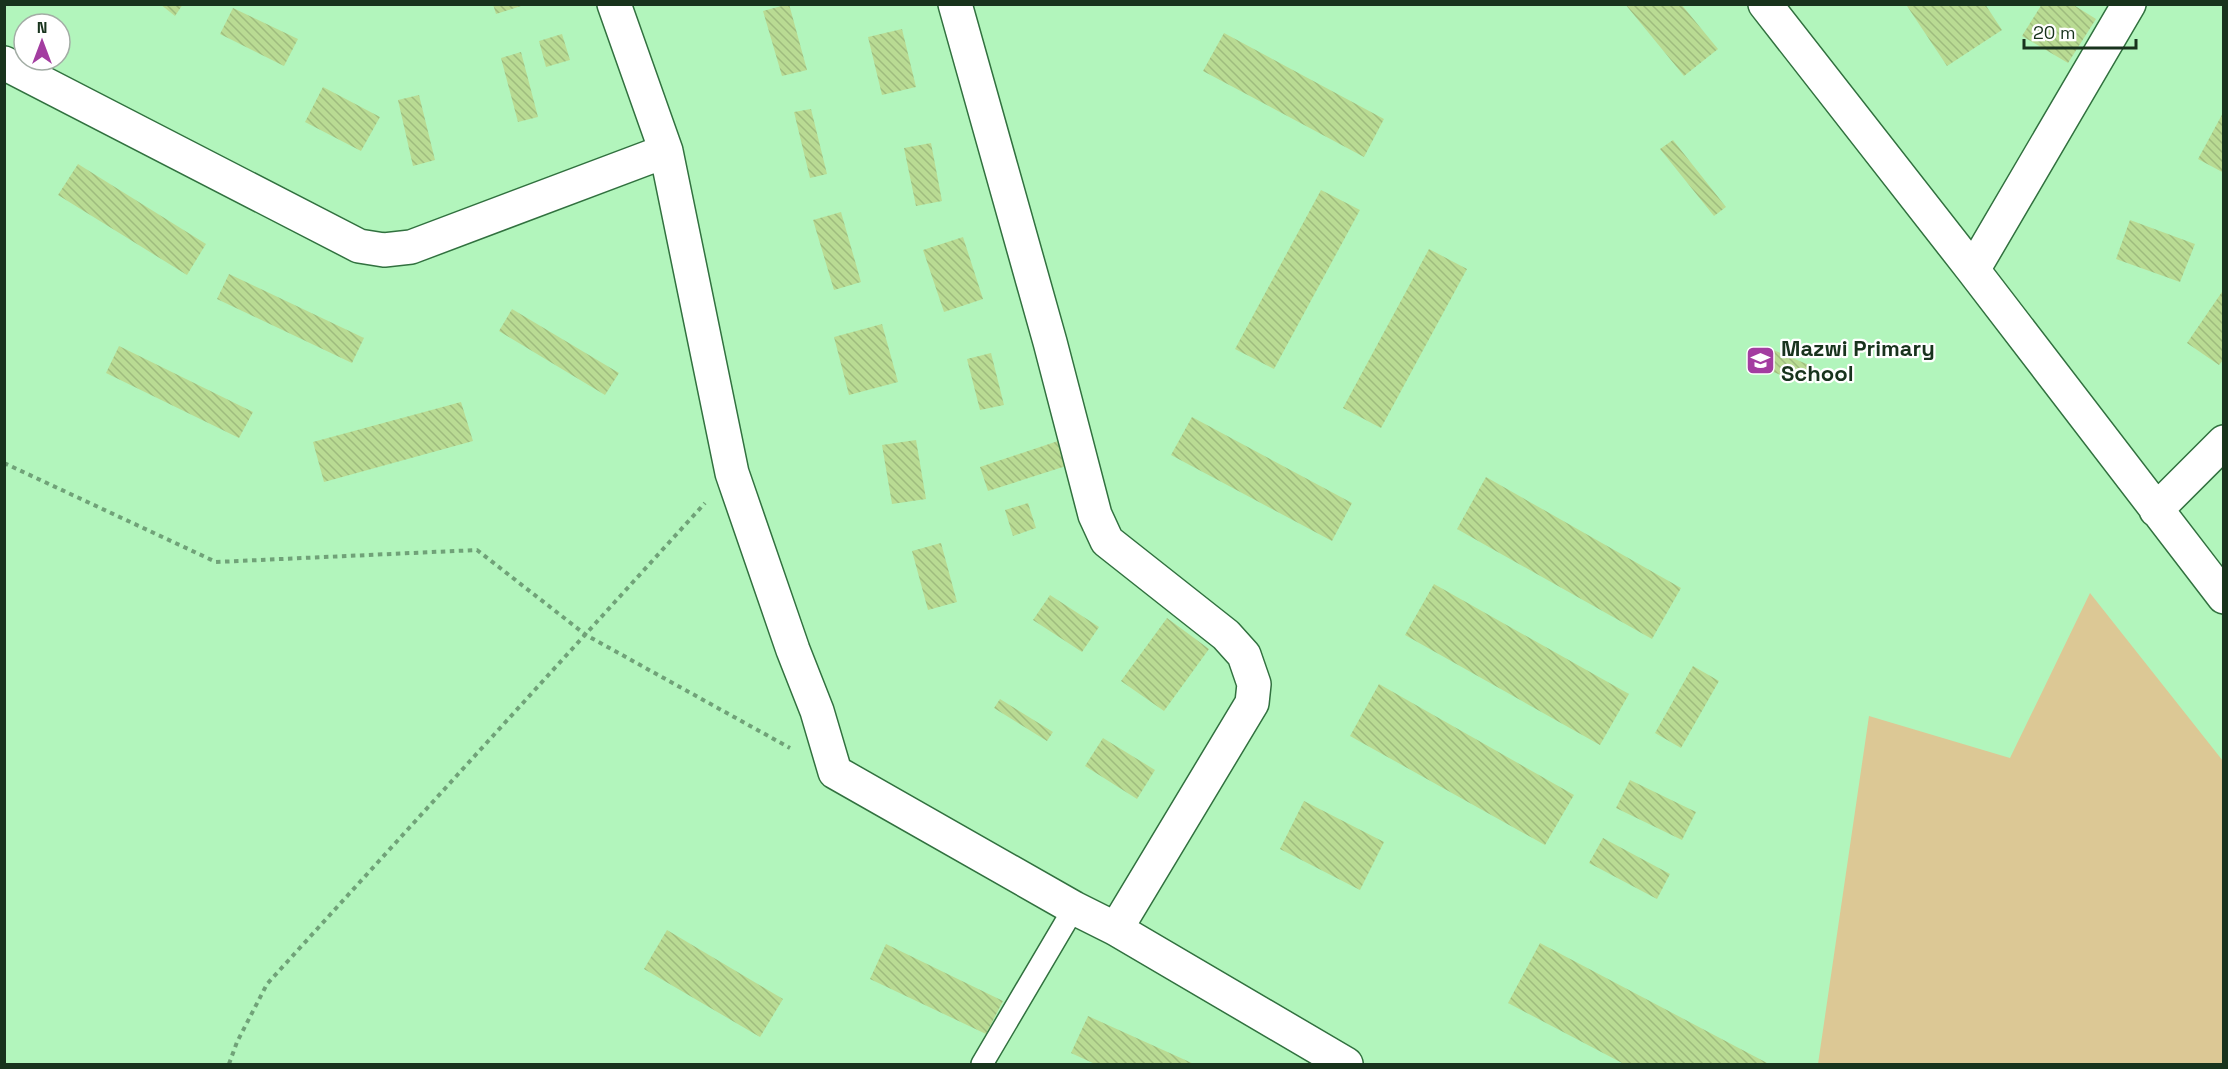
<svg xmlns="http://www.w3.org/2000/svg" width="2228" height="1069" font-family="'Space Grotesk',sans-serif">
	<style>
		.garden { fill: #dcc895 }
		.building { fill: url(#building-back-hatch) }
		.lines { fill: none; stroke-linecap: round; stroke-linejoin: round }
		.lane-casing { stroke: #31713f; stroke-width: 24 }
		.street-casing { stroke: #31713f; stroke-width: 36 }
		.path { stroke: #70a278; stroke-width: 4; stroke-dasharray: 4.5 4.5; stroke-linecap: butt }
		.lane { stroke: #fff; stroke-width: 21 }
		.street { stroke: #fff; stroke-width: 33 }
		.labels { text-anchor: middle; stroke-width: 4.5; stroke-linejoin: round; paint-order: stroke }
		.poi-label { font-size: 22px; font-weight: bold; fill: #18331d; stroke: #fff; text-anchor: start }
	</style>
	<defs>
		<pattern id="building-back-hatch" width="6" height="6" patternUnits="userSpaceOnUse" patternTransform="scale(1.5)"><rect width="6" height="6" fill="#b9db93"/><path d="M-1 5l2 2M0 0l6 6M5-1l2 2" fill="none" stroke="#9ebc7e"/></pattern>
	</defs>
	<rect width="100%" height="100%" fill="#b2f5bc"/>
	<path class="garden" d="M2090,593L2223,761V1064H1818L1869,716L2010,758Z"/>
	<path class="building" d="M160,4H183L175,16Z
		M493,4H524V5L496,14Z
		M789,4L807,70L782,76L763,11Z
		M1625,4H1681L1718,49L1684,76Z
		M1910,4H1985L2002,30L1947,66L1907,6Z
		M2042,4H2072L2096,19L2068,63L2022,36Z
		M233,8L298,39L284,66L220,34Z
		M902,29L916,87L882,95L868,37Z
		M1224,33L1384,119L1364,157L1203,71Z
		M562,34L570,60L546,67L539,41Z
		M521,52L538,117L518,122L501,58Z
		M323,87L380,117L361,151L305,122Z
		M419,95L435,160L413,166L398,100Z
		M811,109L827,174L810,178L794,112Z
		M2224,111V173L2198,159Z
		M1673,140L1726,207L1714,216L1660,149Z
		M931,143L942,201L916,206L904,148Z
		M78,164L206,244L187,275L58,195Z
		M1321,190L1360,210L1274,369L1235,349Z
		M841,212L861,282L834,290L813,220Z
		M2130,220L2195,244L2180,282L2116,259Z
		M963,237L983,299L944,312L923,250Z
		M1429,249L1467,269L1381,428L1343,408Z
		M229,274L364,338L352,363L217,299Z
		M2224,289V359L2219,365L2187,343Z
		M512,309L619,373L605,395L499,331Z
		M882,324L898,382L849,395L834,337Z
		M119,346L253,412L239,438L106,373Z
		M1766,347L1809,365L1800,383L1759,366Z
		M991,353L1004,405L980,410L967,359Z
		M461,402L473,441L324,482L313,442Z
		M1192,417L1352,503L1332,541L1171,455Z
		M916,440L926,499L892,504L882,445Z
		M1058,441L1066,466L988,491L980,467Z
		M1486,477L1681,588L1652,639L1457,529Z
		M1028,503L1036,528L1013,536L1005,510Z
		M941,543L957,602L928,610L912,551Z
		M1434,584L1629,694L1600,745L1405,635Z
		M1050,595L1099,627L1082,652L1033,620Z
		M1167,618L1209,649L1164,711L1121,681Z
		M1693,666L1719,681L1681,748L1655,733Z
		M1379,684L1574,795L1545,845L1350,736Z
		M1000,699L1053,732L1047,741L994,708Z
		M1103,738L1155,770L1137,799L1085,766Z
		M1630,780L1696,812L1682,840L1616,808Z
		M1304,801L1384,842L1360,890L1280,849Z
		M1603,838L1670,874L1657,899L1589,863Z
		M667,930L783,999L760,1037L644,969Z
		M1540,943L1769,1064H1624L1508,1003Z
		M886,944L1003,1001L986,1034L870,979Z
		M1088,1016L1194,1064H1095L1071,1053Z"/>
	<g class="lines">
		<defs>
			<path id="lane" d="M982,1064L1074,908"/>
			<path id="street" d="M614,4L666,151L732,473L793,650L817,711L835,772L1074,908L1116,929L1346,1064
				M955,4L1050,342L1095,515L1107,541L1226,635L1244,655L1254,684L1252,703L1116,929
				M1765,4L1973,270L2224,597
				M4,63L359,246L384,250L411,247L666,151
				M1973,270L2129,4
				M2156,510L2224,442"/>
		</defs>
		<use href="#lane" class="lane-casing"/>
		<use href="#street" class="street-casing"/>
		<path class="path" d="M4,463L216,562L477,550L586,635L790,748
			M229,1064L237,1042L267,984L705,503"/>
		<use href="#lane" class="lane"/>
		<use href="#street" class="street"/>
	</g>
	<defs>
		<symbol id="school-square" viewBox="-11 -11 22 22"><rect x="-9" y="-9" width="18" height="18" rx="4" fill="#a33da0" stroke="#fff"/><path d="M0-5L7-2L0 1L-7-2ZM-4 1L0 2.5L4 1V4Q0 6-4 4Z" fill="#fff"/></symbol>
	</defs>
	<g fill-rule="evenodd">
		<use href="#school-square" x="1744" y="344" width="33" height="33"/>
	</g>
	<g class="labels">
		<g class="poi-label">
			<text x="1781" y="356">Mazwi Primary<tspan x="1781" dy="25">School</tspan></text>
		</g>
	</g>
	<rect width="2228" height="1069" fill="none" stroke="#18331d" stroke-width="12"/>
	<g transform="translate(42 42)"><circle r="28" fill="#ffffff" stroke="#a3ada5" stroke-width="1.5"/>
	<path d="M0-4.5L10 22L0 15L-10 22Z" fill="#a33da0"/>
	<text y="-9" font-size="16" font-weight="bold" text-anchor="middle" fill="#18331d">N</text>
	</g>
	<path d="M2024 39v9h112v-9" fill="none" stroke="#18331d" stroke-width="3"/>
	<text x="2033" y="39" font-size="18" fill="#18331d" stroke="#ffffff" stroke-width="4.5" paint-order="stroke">20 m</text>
</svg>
